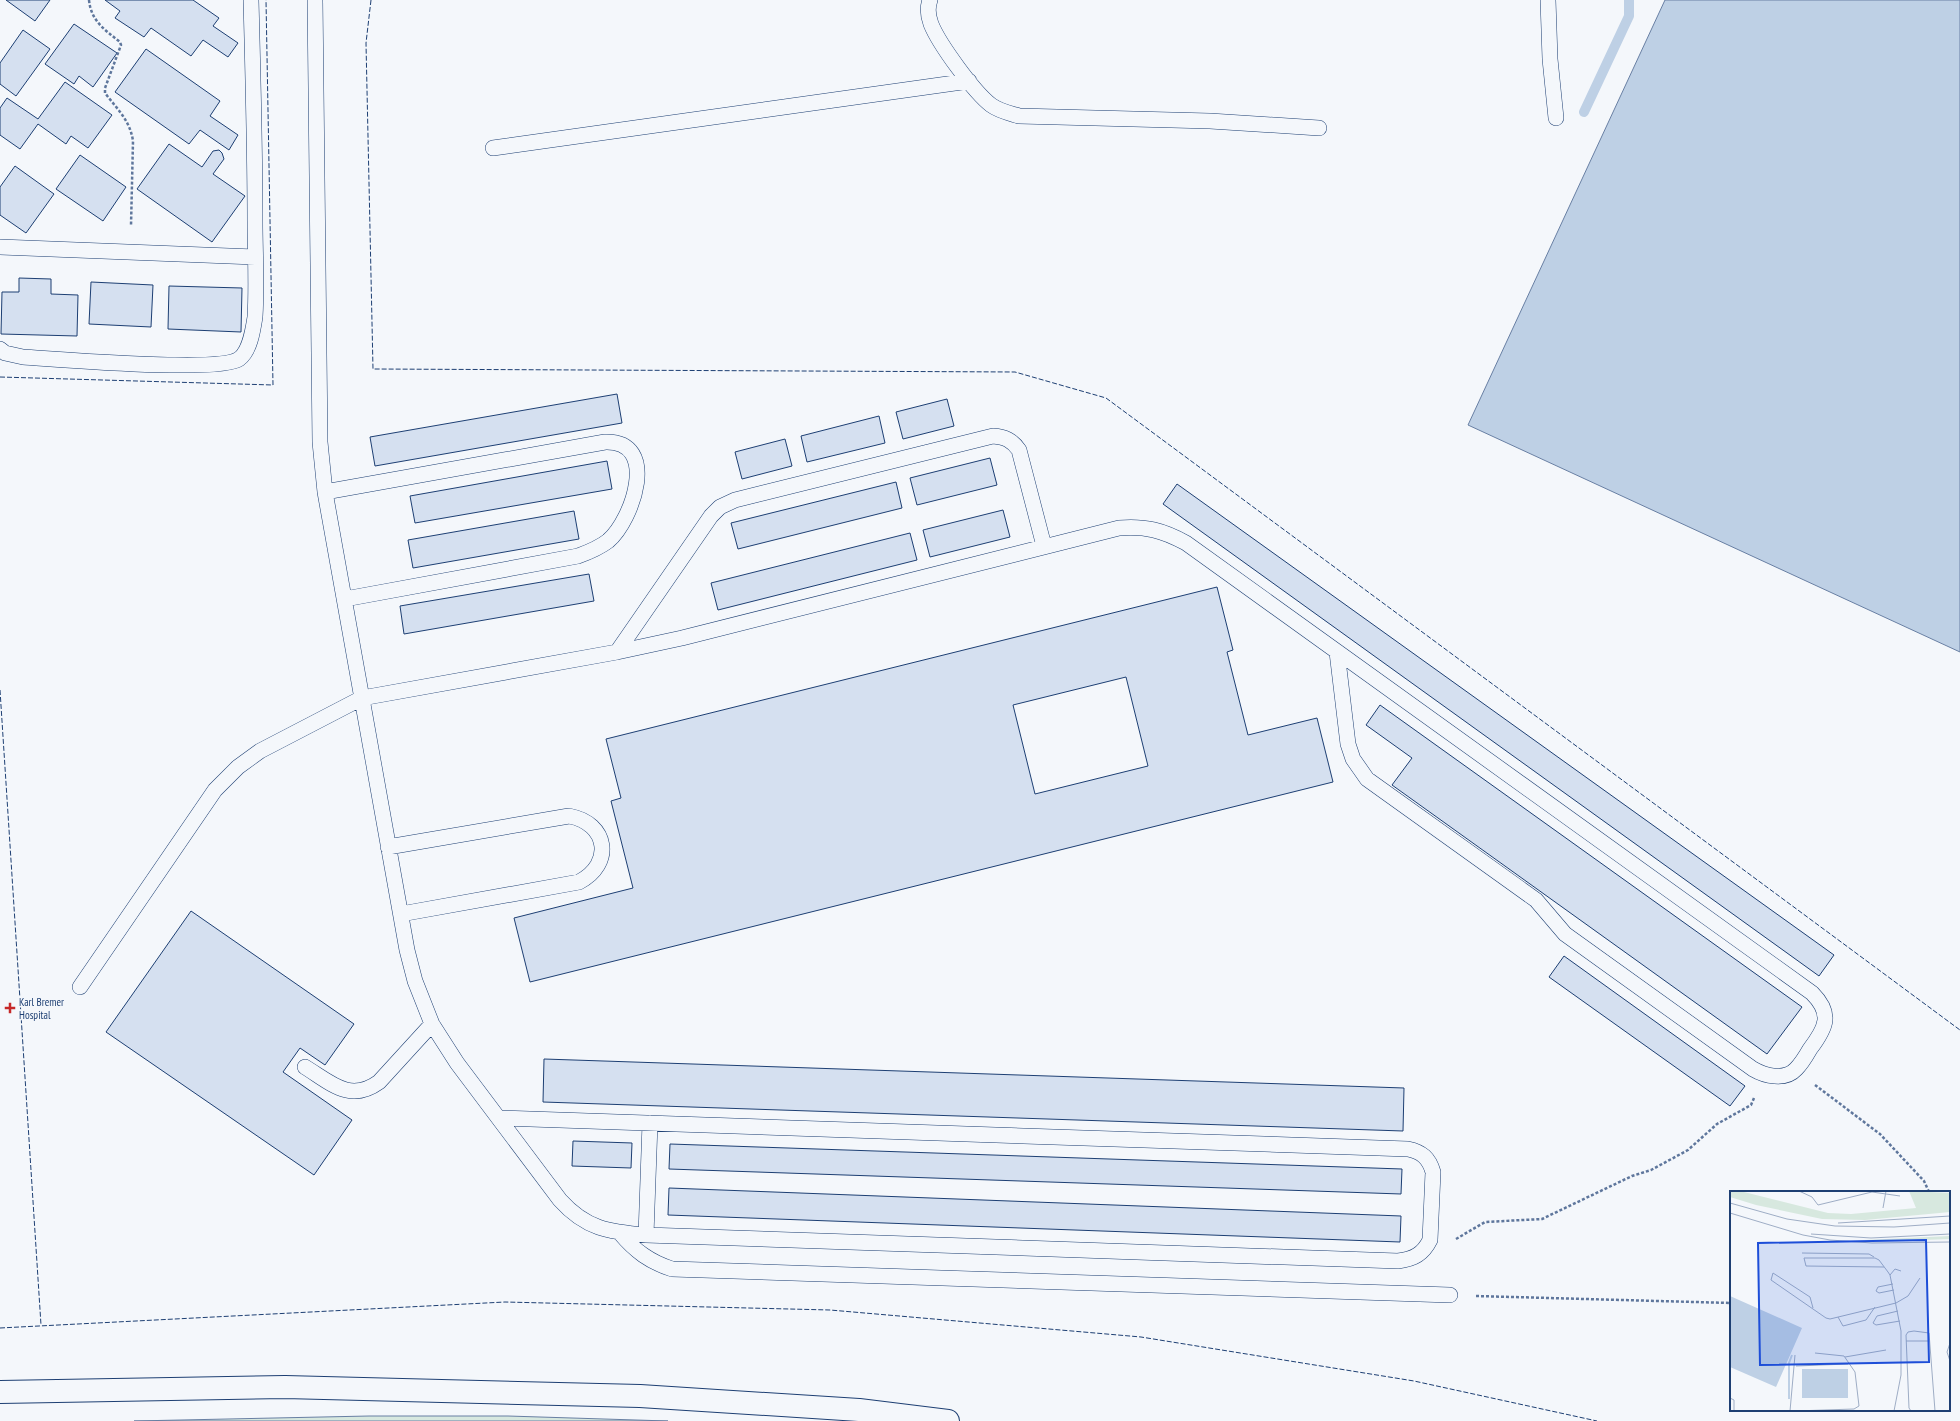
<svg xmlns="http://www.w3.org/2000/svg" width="1960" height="1421" font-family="'PT Sans Narrow',sans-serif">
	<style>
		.green { fill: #d7e8df; stroke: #687fa3 }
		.water { fill: #bed0e5; stroke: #687fa3 }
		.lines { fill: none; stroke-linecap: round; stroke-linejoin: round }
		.stream { stroke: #bed0e5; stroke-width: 10 }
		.building { fill: #d5e0f0; stroke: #1d3f73; fill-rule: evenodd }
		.service-casing { stroke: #1d3f73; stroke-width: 16 }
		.motorway-casing { stroke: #1d3f73; stroke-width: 24 }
		.path { stroke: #5e769c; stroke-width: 2.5; stroke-dasharray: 3 2; stroke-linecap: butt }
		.service { stroke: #f4f7fb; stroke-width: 15 }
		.motorway { stroke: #f4f7fb; stroke-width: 22 }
		.fence { stroke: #1d3f73; stroke-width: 1; stroke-dasharray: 5 2; stroke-linecap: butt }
		.poi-dot { fill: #c62828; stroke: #f4f7fb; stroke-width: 1.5 }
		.labels { text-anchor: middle; stroke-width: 3; stroke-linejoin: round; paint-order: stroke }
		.poi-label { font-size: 11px; fill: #1d3f73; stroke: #f4f7fb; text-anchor: start }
		.inset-river { fill: none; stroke: #bed0e5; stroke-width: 2 }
		.inset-road { fill: none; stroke: #9eadc5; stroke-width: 1 }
		.view { fill: #1d4ed8; fill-opacity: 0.15; stroke: #1d4ed8; stroke-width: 2 }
		.inset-edge { fill: none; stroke: #1d3f73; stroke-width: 2 }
	</style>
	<rect width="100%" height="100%" fill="#f4f7fb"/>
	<path class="green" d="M369,1416H508L668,1421H134Z"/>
	<path class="water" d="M1665,0H1960V652L1468,425Z"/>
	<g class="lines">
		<path class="stream" d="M1584,112L1629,16V0"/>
	</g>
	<path class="building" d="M6,0H50L35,21Z
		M105,0H193L219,18L213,26L238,43L228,57L203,40L191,56L151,28L144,37L115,18L120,11Z
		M74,24L117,53L93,87L79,76L74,84L45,64Z
		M23,30L50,49L16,96L0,84V63Z
		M146,49L220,101L210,116L238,135L229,150L200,130L189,144L115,92Z
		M65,82L112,115L88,148L71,136L66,144L38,124L20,149L0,135V108L7,98L38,119Z
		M169,144L202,167L213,151L219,150L222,153L224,159L213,174L245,196L212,242L137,189Z
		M80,155L126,187L103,221L56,189Z
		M15,166L54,194L26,233L0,215V187Z
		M19,278L51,279V294L78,295L77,336L1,334L2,292H19Z
		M91,282L153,285L151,327L89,324Z
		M169,286L242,288L241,332L168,329Z
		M617,394L622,423L375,466L370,437Z
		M947,399L954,426L903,439L896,412Z
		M879,416L885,443L807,462L801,436Z
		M785,439L792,466L742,479L735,452Z
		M990,458L997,485L917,505L910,478Z
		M607,461L612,489L415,523L410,496Z
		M896,482L902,508L738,549L731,523Z
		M1177,484L1834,955L1819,976L1163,504Z
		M1003,510L1010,537L930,557L923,530Z
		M574,511L579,539L413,568L408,540Z
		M910,533L917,560L718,610L711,583Z
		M589,574L594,601L404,634L400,606Z
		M1217,587L1233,650L1227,652L1248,735L1317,718L1333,782L530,982L514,918L633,888L611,801L621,798L606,739ZM1126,677L1148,766L1035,794L1013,705Z
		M1380,705L1802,1007L1767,1054L1392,785L1412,758L1366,725Z
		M191,911L354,1024L325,1065L300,1048L283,1072L352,1120L314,1175L106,1032Z
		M1564,956L1745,1086L1730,1106L1549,977Z
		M544,1059L1404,1088L1403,1131L543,1102Z
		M573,1141L632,1143L631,1168L572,1166Z
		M670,1144L1402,1169L1401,1194L669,1169Z
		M669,1188L1401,1216L1400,1242L668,1215Z"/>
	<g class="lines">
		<defs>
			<path id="service" d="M315,0L320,442L325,492L407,950L415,981L432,1024L457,1063L560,1200C586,1229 609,1232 646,1235L1398,1261C1414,1259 1423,1254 1430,1240L1433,1172C1429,1158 1422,1152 1408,1149L499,1118
				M930,0C927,8 928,16 931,24C939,44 974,92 991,105C999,111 1009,113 1019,116L1210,121L1319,128
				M1548,0L1550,59L1556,118
				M493,148L969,81
				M0,247L255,257
				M0,349L5,353L23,357C57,359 219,373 239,359C250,351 253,330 255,317C257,285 255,252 255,221C255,147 253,74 251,0
				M325,492L605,442C660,440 633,520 608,541C599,548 589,552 578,556L345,599
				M617,652L711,516L720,507L735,500L993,436C1005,437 1012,440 1019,450L1044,546
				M388,847L569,816C608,823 614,864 579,882L401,914
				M80,987L215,790L238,767L260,751L362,698L617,652L682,638L1119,528C1146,526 1162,530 1186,543L1812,993C1833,1014 1826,1028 1810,1049C1806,1056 1801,1064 1796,1069C1785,1081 1765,1076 1753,1069L1565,934L1536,900L1367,779L1353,759L1348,744L1337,652
				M305,1067C331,1083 350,1103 379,1082L432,1024
				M620,1233C635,1251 650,1262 672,1269L1450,1295
				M646,1235L650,1123"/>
			<path id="motorway" d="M0,1392L285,1387L640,1396L859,1410L948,1421"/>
		</defs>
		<use href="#service" class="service-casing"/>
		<use href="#motorway" class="motorway-casing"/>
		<path class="path" d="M89,0C91,21 105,30 120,42L121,45L105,88V93C117,109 130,120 133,141L131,226
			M1815,1085L1880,1134L1924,1181L1929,1192
			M1456,1239L1485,1222L1542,1219L1632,1176L1651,1170L1688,1150L1717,1124L1751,1105L1754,1098
			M1476,1296L1731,1303"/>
		<use href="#service" class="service"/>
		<use href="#motorway" class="motorway"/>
		<path class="fence" d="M371,0L366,43L373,369L1015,372L1106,398L1960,1030
			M0,377L273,385L266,0
			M0,690L41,1325
			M0,1328L505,1302L830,1310L1141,1337L1414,1381L1597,1421"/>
	</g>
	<path class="poi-dot" d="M8 1002h4v4h4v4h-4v4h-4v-4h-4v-4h4z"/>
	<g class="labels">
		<g class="poi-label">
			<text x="19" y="1006">Karl Bremer<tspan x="19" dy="13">Hospital</tspan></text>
		</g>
	</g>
	<g transform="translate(1730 1191)">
		<rect width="220" height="220" fill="#f4f7fb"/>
		<path d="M0,0H10L98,22L121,23L186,17L179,0L220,2V21L135,29L92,28L26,14L0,6ZM220,45V48L165,50L134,49Z" fill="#d7e8df"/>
		<path d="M0,105L72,137L46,196L0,176ZM72,178H118V207H72Z" fill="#bed0e5"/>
		<path class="inset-river" d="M59,208V172L62,164"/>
		<path class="inset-road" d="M69,0L82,6L88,14L142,1L170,5M0,12L57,28L105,35L164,36L220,32M153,17L156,0M0,22L73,44L100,49L142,52L220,51M108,32L220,25M81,43L141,47L220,43M72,62L139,63L144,66M154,76L76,75L74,67H145L149,69L158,81L160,84L171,140V184L164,220M160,84L165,78L171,80M163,93L148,96L146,100L149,102L164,99M83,117L80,106L43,82L41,89L96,127L100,128L166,112L178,105L190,87M168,120L147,125L143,132L146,134L170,130M108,126L113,135L136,129L145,116M176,150H200M220,152L217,161L220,170M115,166L156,159M66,175L118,173M0,207L4,209V220M60,220L65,164M65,220L124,218L129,215L125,181L114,165L85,162M181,220L179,217L176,144L178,141L184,140L199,142L205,220"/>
		<path class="view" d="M196,49L199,171L30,174L28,52Z"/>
		<rect width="220" height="220" class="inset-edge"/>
	</g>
</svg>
